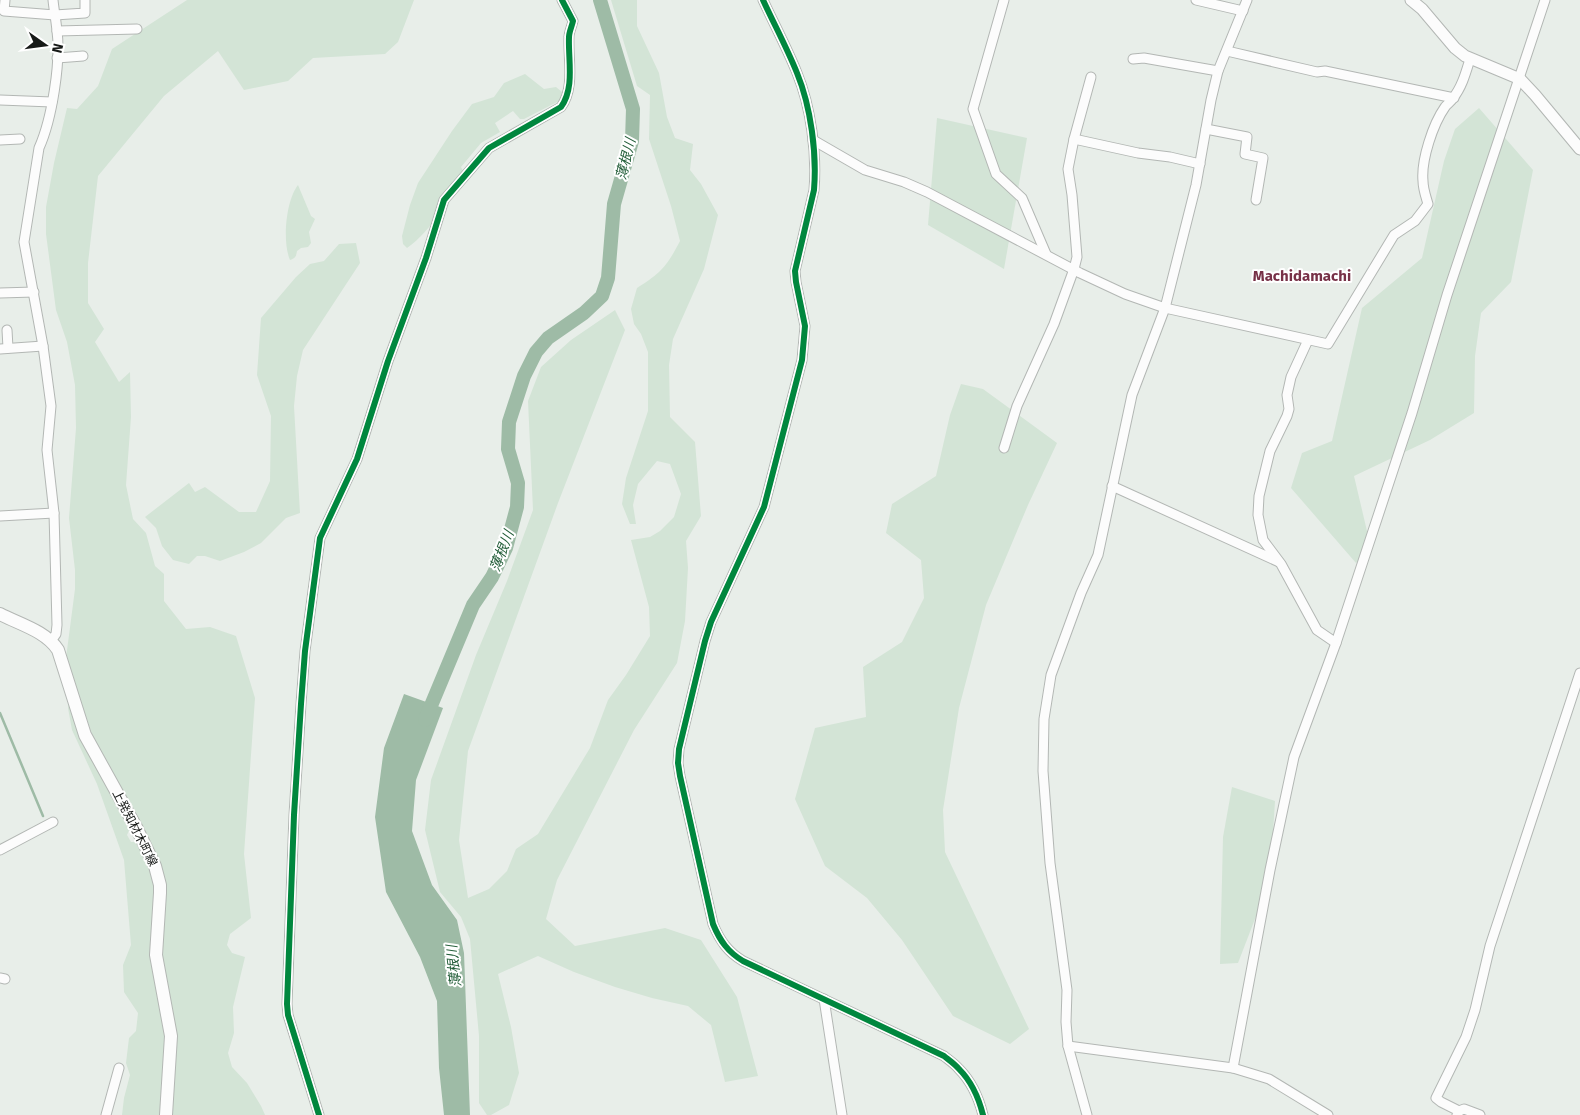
<svg xmlns="http://www.w3.org/2000/svg" width="1580" height="1115" viewBox="0 0 1580 1115" font-family="'Fira Sans','Noto Sans JP',sans-serif">
  <rect width="100%" height="100%" fill="#e8eee9"/>
  <g fill="#d3e4d6">
    <path d="M187 0H414L398 42 385 54 313 58 288 81 244 90 218 51 164 96 98 176 88 263V303L104 329 95 342 119 382 130 372 131 417 126 485 133 519 146 533 155 566 164 574V601L186 629 210 627 236 636 255 698 244 854 251 918 230 934 227 945 232 953 245 957 233 1007 234 1033 228 1053 232 1067 247 1083 261 1106 265 1115H171L160 953 165 897 164 874 155 851 93 737 66 658 75 589V570L69 518 76 428 75 385 67 342 56 310 46 234V207L54 163 67 108 77 109 98 86 112 49Z"/>
    <path d="M611 0H637V26L659 73 667 117 675 138 693 144 690 170 701 184 718 215 704 269 673 339 669 365 670 417 695 442 701 516 686 541 688 568 685 621 677 663 634 730 557 880 546 919 575 946 665 928 701 940 737 997 758 1076 725 1082 711 1025 688 1006 652 998 615 987 574 972 538 956 498 974 511 1027 519 1073 509 1105 491 1115H487L479 1103V1036L470 939 461 917 440 892 425 830 431 780 476 655 507 581 533 510 528 401 541 367 571 340 615 310 625 330 558 503 468 751 459 840 468 898 489 889 507 871 516 849 538 834 590 748 608 700 626 675 650 636 649 607 631 540 650 537 660 531 674 517 681 494 670 464 657 461 638 484 633 505 636 524H630L622 504 626 478 648 411V352L641 334 634 324 631 309 637 288C661 273 667 266 680 241L671 206 649 139 650 95 637 86Z"/>
    <path d="M525 74 544 89 556 87 562 92 563 99 524 119H520L513 111 495 123 500 132 481 143 461 167 464 173C448 199 433 230 407 248L403 244 402 236 410 205 418 183 452 131 472 104 494 97 504 83Z"/>
    <path d="M1479 108 1533 170 1511 282 1481 313 1475 356 1474 413 1430 440 1354 476 1371 548 1356 563 1291 488 1302 453 1332 441 1362 308 1422 258 1444 161 1455 129Z"/>
    <path d="M937 118 1027 138 1004 269 928 225Z"/>
    <path d="M298 185 311 216 315 219 309 232 311 243 308 247 301 248 297 251C296 256 296 258 290 260 282 242 286 200 298 185Z"/>
    <path d="M356 243 360 263 303 350 297 376 294 406 300 513 286 518 261 543 244 552 220 561 205 556H197L189 564 173 560 162 546 156 528 145 517 189 483 195 492 205 487 239 512H256L270 481 271 416 257 375 261 318 296 277 310 264 324 261 339 244Z"/>
    <path d="M961 384 983 389 1057 443 1028 505 986 605 959 708 943 810 945 852 1029 1029 1010 1044 953 1016 902 940 867 898 825 866 795 799 815 728 866 717 863 667 902 642 924 598 921 560 886 533 892 504 936 476 950 415Z"/>
    <path d="M69 701 131 826 127 835 131 842H140L147 856 156 890 166 1025 164 1053 166 1072 164 1115H122L124 1098 130 1075 126 1063 129 1038 136 1031 138 1013 124 992 123 965 131 945 124 860 97 784 72 730 68 708Z"/>
    <path d="M1232 787 1275 801 1270 880 1238 963 1220 964 1223 837Z"/>
  </g>
  <path fill="#9ebba6" d="M404 694 443 708 416 780 412 831 432 885 457 920 464 953 470 1115H444L439 1068 437 1001 420 957 386 892 375 817 384 748Z"/>
  <g fill="none" stroke-linecap="round" stroke-linejoin="round">
    <path stroke="#9ebba6" stroke-width="2.5" d="M0 713 43 816"/>
    <path stroke="#9ebba6" stroke-width="14" d="M425 720 473 605 492 577 506 548 517 507 518 483 508 449 509 422 524 376 536 352 548 338 584 313 602 296 608 278 614 204 632 141 633 109 600 0"/>
    <g stroke="#b3b7b4" stroke-width="11">
      <g id="minor">
        <path d="M5 0 4 11 55 15 85 13V0"/>
        <path d="M763 0C774 24 787 48 797 73 811 107 817 154 814 190L795 271 796 282 805 326 802 360 764 507 711 622 705 641 679 749 678 763 680 776 713 924C720 941 728 952 743 961L944 1056C949 1060 955 1064 959 1069 971 1081 979 1099 983 1115"/>
        <path d="M1004 0 973 109 996 174 1022 198 1046 254"/>
        <path d="M1196 0 1243 11"/>
        <path d="M57 31 137 29"/>
        <path d="M1227 51 1317 72 1325 71 1454 98"/>
        <path d="M57 58 83 56"/>
        <path d="M1133 59 1144 58 1218 71"/>
        <path d="M0 100 52 102"/>
        <path d="M1206 129 1247 137 1245 154 1263 158 1256 200"/>
        <path d="M1074 139 1091 77"/>
        <path d="M0 140 20 139"/>
        <path d="M813 140 865 170 904 182 927 192 1080 273 1125 294 1165 308 1328 344 1394 235 1415 221 1428 204C1426 197 1423 189 1423 181 1421 160 1433 124 1445 107 1447 104 1451 102 1453 98 1462 87 1466 72 1470 59"/>
        <path d="M0 293 34 292"/>
        <path d="M7 330 8 348"/>
        <path d="M1308 340 1291 377 1287 395 1289 409 1287 416 1270 451 1259 496 1258 515 1263 540 1281 564 1317 630 1336 643"/>
        <path d="M0 349 43 346"/>
        <path d="M1004 448 1017 406 1054 324 1074 269 1077 257 1072 195 1068 169 1074 139 1138 153 1170 157 1200 164"/>
        <path d="M1112 486 1279 562"/>
        <path d="M0 516 54 513"/>
        <path d="M51 641 56 634 57 625 54 513 47 450 51 406 43 346 24 242 39 148C52 119 61 62 57 31 56 20 54 10 53 0"/>
        <path d="M0 850 53 822"/>
        <path d="M0 978 5 979"/>
        <path d="M824 999 842 1115"/>
        <path d="M1068 1046 1233 1068 1269 1079 1328 1115"/>
        <path d="M1233 1068 1270 870 1294 757 1336 643 1373 531 1412 413 1447 295 1545 0"/>
        <path d="M1459 1111 1464 1109 1480 1115"/>
        <path d="M106 1115 119 1068"/>
        <path d="M319 1115 288 1015 287 1004 294 815 301 704 305 651 320 538 357 459 388 361 426 258 444 200 489 148 561 107C575 88 568 60 569 37 569 32 572 26 573 21L562 0"/>
        <path d="M1087 1115 1068 1046 1066 1022 1067 990 1050 863 1043 771 1044 719 1051 675 1081 593 1098 555 1132 395 1165 308 1196 185 1211 100 1218 71 1247 0"/>
        <path d="M1457 1115 1459 1111 1441 1102 1436 1098 1466 1037 1475 1010 1490 946 1580 673"/>
      </g>
    </g>
    <g stroke="#b3b7b4" stroke-width="13">
      <path id="tertiary" d="M1411 0 1422 9 1455 48 1465 56 1520 79 1535 95 1580 149"/>
    </g>
    <g stroke="#b3b7b4" stroke-width="14">
      <path id="secondary" d="M0 614C19 624 46 631 58 650L85 735 137 829 155 866 160 885V893L156 955 171 1036 166 1115"/>
    </g>
    <use href="#minor" stroke="#fcfcfc" stroke-width="9"/>
    <use href="#tertiary" stroke="#fcfcfc" stroke-width="11"/>
    <use href="#secondary" stroke="#fcfcfc" stroke-width="12"/>
    <g stroke="#fff" stroke-width="9">
      <g id="cycleway">
        <path d="M763 0C774 24 787 48 797 73 811 107 817 154 814 190L795 271 796 282 805 326 802 360 764 507 711 622 705 641 679 749 678 763 680 776 713 924C720 941 728 952 743 961L944 1056C949 1060 955 1064 959 1069 971 1081 979 1099 983 1115"/>
        <path d="M319 1115 288 1015 287 1004 294 815 301 704 305 651 320 538 357 459 388 361 426 258 444 200 489 148 561 107C575 88 568 60 569 37 569 32 572 26 573 21L562 0"/>
      </g>
    </g>
    <use href="#cycleway" stroke="#00873e" stroke-width="6"/>
  </g>
  <g text-anchor="middle" dominant-baseline="central" stroke-width="4" stroke-linejoin="round" paint-order="stroke">
    <g font-size="12" fill="#161917" stroke="#fff">
      <text transform="translate(135 828) rotate(63)">上発知材木町線</text>
    </g>
    <g font-size="14" font-style="italic" fill="#235e39" stroke="#fff">
      <text transform="translate(626 159) rotate(-76)">薄根川</text>
      <text transform="translate(502 551) rotate(-69)">薄根川</text>
      <text transform="translate(454 966) rotate(-96)">薄根川</text>
    </g>
    <g font-size="15" font-weight="bold" fill="#773147" stroke="#fff">
      <text x="1302" y="276">Machidamachi</text>
    </g>
  </g>
  <g transform="translate(45 45) rotate(104)" stroke="#ffffff" stroke-width="4" paint-order="stroke">
  <path d="M0-4L9 19L0 12L-9 19Z" fill="#161917"/>
  <text y="-8" font-size="14" font-weight="bold" text-anchor="middle" fill="#161917">N</text>
  </g>
</svg>
